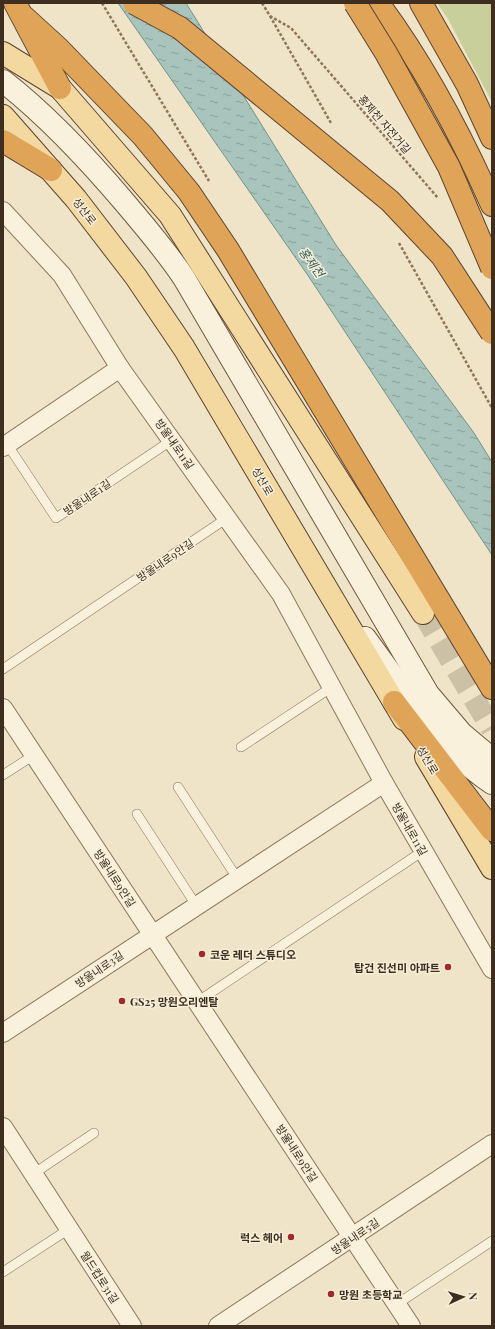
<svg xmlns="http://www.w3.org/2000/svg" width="495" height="1329" viewBox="0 0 495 1329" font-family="'Playfair Display','Noto Sans KR',serif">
  <defs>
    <pattern id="water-ripples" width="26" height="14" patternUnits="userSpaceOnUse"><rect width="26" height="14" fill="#a9c4bc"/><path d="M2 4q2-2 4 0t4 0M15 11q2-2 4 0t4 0" fill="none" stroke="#8ba098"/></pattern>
  </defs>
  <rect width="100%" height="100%" fill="#f0e4c8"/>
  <path fill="#c9cf9b" d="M437 3H492V102L448 19Z"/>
  <path fill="url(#water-ripples)" stroke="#6f938a" d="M118 3H186L336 245 474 433 492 462V555L309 277Z"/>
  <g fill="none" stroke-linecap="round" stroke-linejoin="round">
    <path stroke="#ccc0a6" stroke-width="22" stroke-dasharray="22 11" stroke-linecap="butt" d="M423 613 492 729"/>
    <g stroke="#8d765c" stroke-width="10">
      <g id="lane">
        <path d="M7 444 56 518 172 440"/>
        <path d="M3 669 227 518"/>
        <path d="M241 747 332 687"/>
        <path d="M3 775 34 755"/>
        <path d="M178 787 237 878"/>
        <path d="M137 814 196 905"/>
        <path d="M197 1002 423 851"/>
        <path d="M33 1174 94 1133"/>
        <path d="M3 1272 69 1229"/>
        <path d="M397 1304 492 1241"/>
      </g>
    </g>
    <g stroke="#8d765c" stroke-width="20">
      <g id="street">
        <path d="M3 211 62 275 120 368 281 594 384 783 492 969"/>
        <path d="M3 447 120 368"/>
        <path d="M3 708 411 1326"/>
        <path d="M3 1033 384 783"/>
        <path d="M3 1127 132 1326"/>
        <path d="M218 1326 492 1144"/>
      </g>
    </g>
    <g stroke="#6f573f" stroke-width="24">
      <g id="secondary">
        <path d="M3 81C49 117 88 159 126 204 146 228 167 252 184 278L428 694 462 734 492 759"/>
        <path d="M365 638C403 689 438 747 492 783"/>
      </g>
    </g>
    <g stroke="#5b4430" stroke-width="24">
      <g id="primary">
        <path d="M3 53 60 88 170 215 423 613"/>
        <path d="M3 116 76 199 136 277 184 348 404 719"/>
        <path d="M426 757 492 868"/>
      </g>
    </g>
    <g stroke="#5b4430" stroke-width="24">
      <g id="highway">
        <path d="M15 3 60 88"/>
        <path d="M378 3C424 65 461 135 492 205"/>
        <path d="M421 3 467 84 492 138"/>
        <path d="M24 17 58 48 143 136 189 192 228 250 492 688"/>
        <path d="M3 141 51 170"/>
        <path d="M394 702 492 830"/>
      </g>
    </g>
    <g stroke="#8d765c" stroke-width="2.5" stroke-dasharray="3 2" stroke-linecap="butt">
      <path d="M102 3 209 181"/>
      <path d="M262 3 270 16 291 28 438 198"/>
      <path d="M270 16 331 123"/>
      <path d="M399 243 492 408"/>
    </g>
    <use href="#lane" stroke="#faf1dc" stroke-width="9"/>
    <use href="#street" stroke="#faf1dc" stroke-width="18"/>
    <use href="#secondary" stroke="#faf1dc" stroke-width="22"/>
    <use href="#primary" stroke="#f3d9a0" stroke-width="22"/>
    <use href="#highway" stroke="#e0a458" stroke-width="22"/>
    <g stroke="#5b4430" stroke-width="24" stroke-linecap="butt">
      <g id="highway-bridge">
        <path d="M134 3 180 28 390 201 442 256 492 333"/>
        <path d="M355 3 386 53 449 167 492 268"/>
      </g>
    </g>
    <use href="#highway-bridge" stroke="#e0a458" stroke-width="22"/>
  </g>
  <g fill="#9e2a2b" stroke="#f7eed8" stroke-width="1.5">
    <circle cx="202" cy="954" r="4"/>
    <circle cx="448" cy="967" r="4"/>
    <circle cx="122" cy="1001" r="4"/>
    <circle cx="291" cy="1237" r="4"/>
    <circle cx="331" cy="1294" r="4"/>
  </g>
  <g text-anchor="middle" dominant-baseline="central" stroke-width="3" stroke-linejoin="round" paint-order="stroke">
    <g font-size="11" fill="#3d2e20" stroke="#f7eed8">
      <text transform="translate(385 124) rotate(49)">홍제천 자전거길</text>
      <text transform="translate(85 211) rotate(52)">성산로</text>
      <text transform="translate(175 444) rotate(55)">방울내로11길</text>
      <text transform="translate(263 481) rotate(60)">성산로</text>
      <text transform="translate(87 497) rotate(-34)">방울내로1길</text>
      <text transform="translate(165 560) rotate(-34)">방울내로9안길</text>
      <text transform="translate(428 760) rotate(59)">성산로</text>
      <text transform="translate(410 829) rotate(60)">방울내로11길</text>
      <text transform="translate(115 878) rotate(57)">방울내로9안길</text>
      <text transform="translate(99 969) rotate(-34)">방울내로3길</text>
      <text transform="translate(297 1153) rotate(57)">방울내로9안길</text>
      <text transform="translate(355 1236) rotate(-34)">방울내로5길</text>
      <text transform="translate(100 1277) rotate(57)">월드컵로31길</text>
    </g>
    <g font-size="11" font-weight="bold" fill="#3d2e20" stroke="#f7eed8" text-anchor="start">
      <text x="210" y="954">코운 레더 스튜디오</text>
      <text x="440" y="967" text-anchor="end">탑건 진선미 아파트</text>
      <text x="130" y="1001">GS25 망원오리엔탈</text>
      <text x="283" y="1237" text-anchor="end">럭스 헤어</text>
      <text x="339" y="1294">망원 초등학교</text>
    </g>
    <g font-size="12" font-style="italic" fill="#2f5d5a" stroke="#f7eed8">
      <text transform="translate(312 262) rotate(54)">홍제천</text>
    </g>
  </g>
  <rect width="495" height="1329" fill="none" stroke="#3d2e20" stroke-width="8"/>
  <g transform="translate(463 1297) rotate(86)" stroke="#f7eed8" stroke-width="3" paint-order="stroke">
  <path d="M0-3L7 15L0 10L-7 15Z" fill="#3d2e20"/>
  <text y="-6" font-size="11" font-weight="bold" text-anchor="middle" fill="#3d2e20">N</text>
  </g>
</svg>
